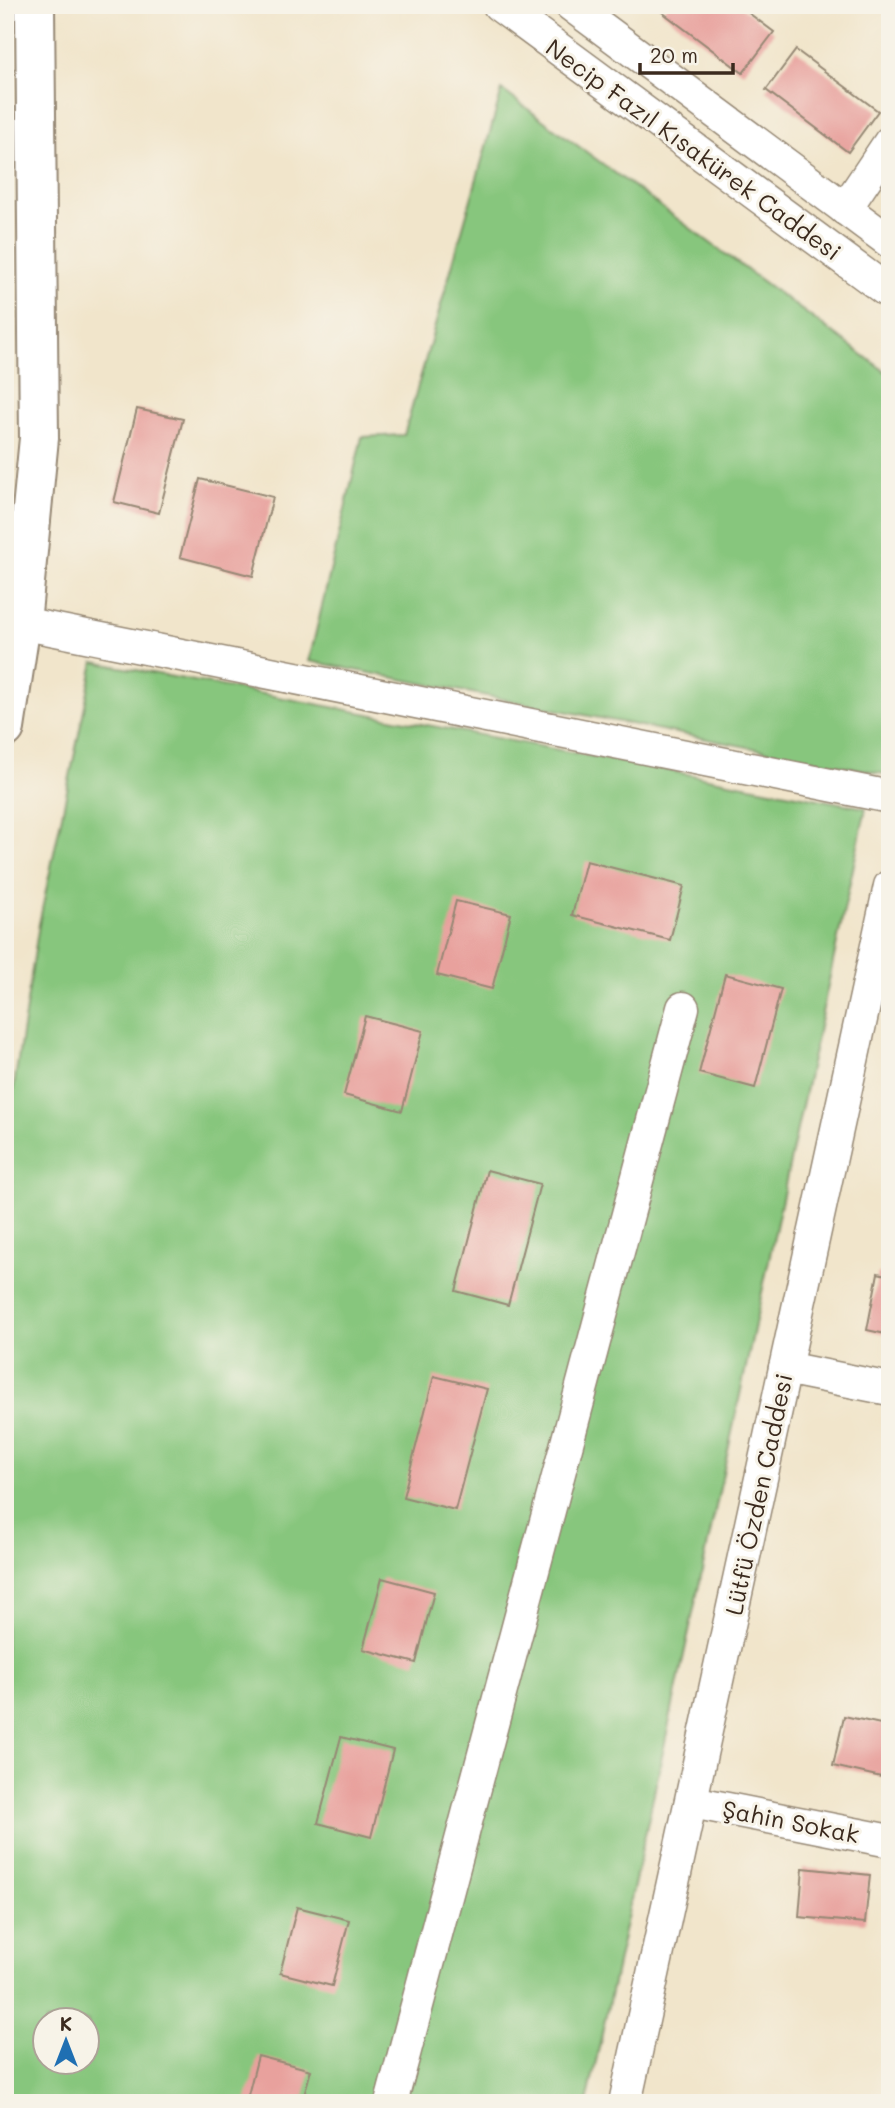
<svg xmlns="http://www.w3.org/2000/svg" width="895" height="2108" viewBox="0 0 895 2108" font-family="Mali,sans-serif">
  <rect width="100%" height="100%" fill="#f7f3e8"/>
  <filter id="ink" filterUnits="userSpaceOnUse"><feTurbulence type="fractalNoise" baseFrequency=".0143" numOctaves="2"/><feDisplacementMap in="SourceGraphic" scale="14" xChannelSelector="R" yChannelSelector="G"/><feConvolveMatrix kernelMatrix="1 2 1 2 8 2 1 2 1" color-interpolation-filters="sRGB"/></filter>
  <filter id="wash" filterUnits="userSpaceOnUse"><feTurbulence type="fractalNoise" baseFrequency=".00686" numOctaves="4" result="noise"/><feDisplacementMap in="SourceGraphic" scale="28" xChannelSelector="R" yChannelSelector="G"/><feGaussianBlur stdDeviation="1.57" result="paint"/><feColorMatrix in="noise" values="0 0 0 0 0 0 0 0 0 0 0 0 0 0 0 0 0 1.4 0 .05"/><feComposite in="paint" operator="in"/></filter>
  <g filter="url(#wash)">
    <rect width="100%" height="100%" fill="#f1e5cb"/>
    <g fill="#87c67d" stroke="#61784e" stroke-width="2" fill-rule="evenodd">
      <path d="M502 90 890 375V775L309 661 362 437 404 435Z"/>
      <path d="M94 662 866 808C772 1239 682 1672 587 2103H5V1144L39 924ZM46 2021H88V2062H46Z"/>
    </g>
    <g id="blocks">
      <g fill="#e8a19d">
        <path d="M667 5H738L774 32 743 73 662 12Z"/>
        <path d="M796 50 878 111 848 152 766 90Z"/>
        <path d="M137 409 183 419 159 513 114 502Z"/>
        <path d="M200 479 273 497 253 576 180 557Z"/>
        <path d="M586 861 684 886 670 940 572 915Z"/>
        <path d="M456 901 511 914 492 989 437 975Z"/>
        <path d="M725 974 781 989 755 1088 699 1073Z"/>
        <path d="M365 1016 423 1031 402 1111 344 1095Z"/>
        <path d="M487 1170 540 1184 508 1305 456 1291Z"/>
        <path d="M878 1273 890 1276V1335L867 1330Z"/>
        <path d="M434 1376 487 1389 455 1510 403 1497Z"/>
        <path d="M382 1578 434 1592 416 1663 363 1649Z"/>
        <path d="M844 1716 890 1726V1779L833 1766Z"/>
        <path d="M341 1737 393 1750 371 1837 318 1823Z"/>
        <path d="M803 1868 870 1875 865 1923 799 1917Z"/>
        <path d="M297 1907 349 1920 332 1986 280 1973Z"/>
        <path d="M258 2056 311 2070 302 2103H246Z"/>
      </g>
    </g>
  </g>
  <g filter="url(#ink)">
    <use href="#blocks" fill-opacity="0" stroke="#968874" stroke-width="2"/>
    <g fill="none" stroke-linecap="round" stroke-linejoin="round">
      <g stroke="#968874" stroke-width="35">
        <g id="minor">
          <path d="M499 5 890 293"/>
          <path d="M571 5 890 242"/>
          <path d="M845 209 890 142"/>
          <path d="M21 623 890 797"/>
          <path d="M785 1368 890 1389"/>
          <path d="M692 1802 890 1841"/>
          <path d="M391 2103 683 1008"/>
          <path d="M625 2103 890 886"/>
        </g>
      </g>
      <g stroke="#968874" stroke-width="42">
        <path id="major" d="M5 728 21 623 39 438 35 5"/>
      </g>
      <use href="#minor" stroke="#fff" stroke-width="32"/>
      <use href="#major" stroke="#fff" stroke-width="38"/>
    </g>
  </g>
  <g text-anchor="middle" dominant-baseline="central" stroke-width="6" stroke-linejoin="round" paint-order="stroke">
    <g font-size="24" fill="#3b2a1e" stroke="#f7f3e8">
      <text transform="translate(694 149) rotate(36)">Necip Fazıl Kısakürek Caddesi</text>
      <text transform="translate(758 1494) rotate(-78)">Lütfü Özden Caddesi</text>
      <text transform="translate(791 1821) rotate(11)">Şahin Sokak</text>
    </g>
  </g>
  <rect width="895" height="2108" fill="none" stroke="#f7f3e8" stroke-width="28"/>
  <g transform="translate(66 2041)"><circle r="33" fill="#f7f3e8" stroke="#aca397" stroke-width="2"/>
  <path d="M0-5L12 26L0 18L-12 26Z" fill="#1f6fb2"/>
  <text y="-10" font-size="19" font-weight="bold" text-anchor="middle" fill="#3b2a1e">K</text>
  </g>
  <path d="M640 63v10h93v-10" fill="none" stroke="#3b2a1e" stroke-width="3.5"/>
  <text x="650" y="63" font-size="21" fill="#3b2a1e" stroke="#f7f3e8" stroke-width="5" paint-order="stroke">20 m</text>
</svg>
